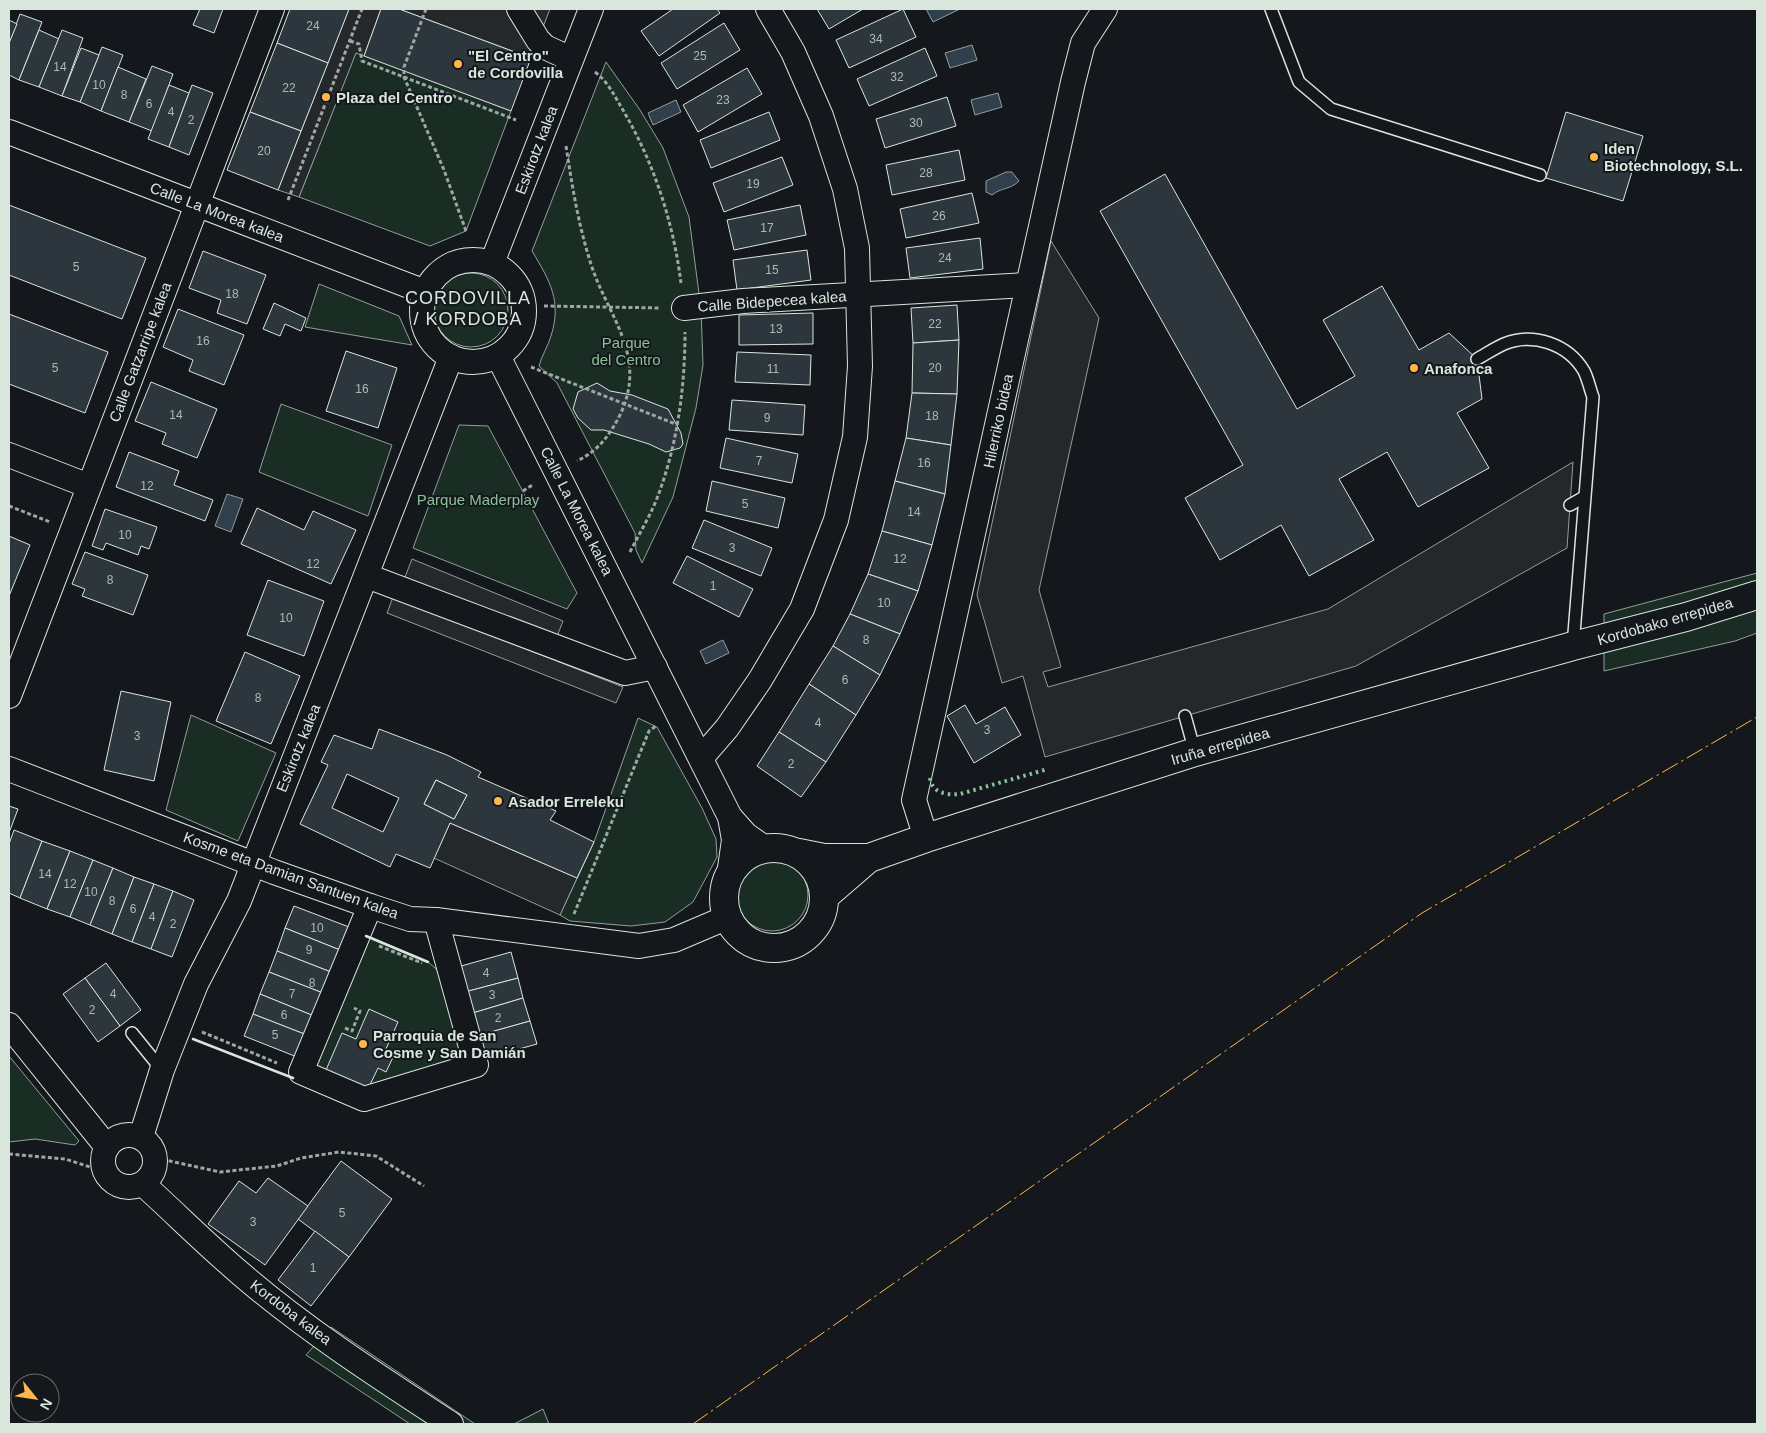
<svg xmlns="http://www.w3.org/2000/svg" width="1766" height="1433" viewBox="0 0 1766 1433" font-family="Arial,sans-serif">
  <rect width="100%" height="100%" fill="#14181c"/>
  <g fill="#1a2d24" stroke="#939e99">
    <path d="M356 52 511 111 466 231 430 246 299 197Z"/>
    <path d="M606 62 640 110 663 148 689 217 701 309 703 365 696 408 673 497 642 563 636 550 635 533 557 383 539 366C542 355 548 346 551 336 562 301 550 281 532 251Z"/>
    <circle cx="471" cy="310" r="37"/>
    <path d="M319 284 399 316 412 345 305 327Z"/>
    <path d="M281 404 392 445 368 516 259 472Z"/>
    <path d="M459 425 488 426 577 593 567 609 413 548Z"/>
    <path d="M1757 573V633L1735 641 1604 671V614Z"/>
    <path d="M191 715 276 753 238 841 166 810Z"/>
    <path d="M638 718 657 727 702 808 716 839 717 857 693 902 665 922 631 926 570 921 560 915 594 842Z"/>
    <circle cx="772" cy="895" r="36"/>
    <path d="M366 935 428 962 441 973 465 1057 366 1104 307 1078Z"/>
    <path d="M9 1056 79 1141 75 1145 35 1139 9 1142Z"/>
    <path d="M331 1327 475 1424H410L306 1355Z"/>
    <path d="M543 1409 549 1424H514Z"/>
  </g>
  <g fill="#24282b" stroke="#939e99">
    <path d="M349 9H381L364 56 356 53 299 197 278 190Z"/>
    <path d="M399 9H550L531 58Z"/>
    <path d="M1051 241 1099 318 1039 590 1061 667 1043 672 1048 687 1328 609 1573 462 1567 548 1356 666 1045 757 1023 676 1002 683 977 595Z"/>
    <path d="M412 559 563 621 556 639 405 577Z"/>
    <path d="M393 597 623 687 616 703 387 613Z"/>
    <path d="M450 823 577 878 560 915 434 858Z"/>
  </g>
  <g fill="#2f3f4d" stroke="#939e99">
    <path d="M926 9H957L958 10 933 22Z"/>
    <path d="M972 45 977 60 950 68 945 53Z"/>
    <path d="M998 93 1002 107 975 115 971 100Z"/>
    <path d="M676 100 681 112 653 125 648 113Z"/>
    <path d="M1006 172H1012L1019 181C1010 190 1002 187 992 195L986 192V181Z"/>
    <path d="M227 494 243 499 231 532 215 526Z"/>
    <path d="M723 640 729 653 706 664 700 651Z"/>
  </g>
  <g fill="#2c363c" stroke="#d8e6dc" fill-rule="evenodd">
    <path d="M200 9H223L214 33 193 25Z"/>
    <path d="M290 9H349L328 63 277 43Z"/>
    <path d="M381 9H399L531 58 511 111 364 56Z"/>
    <path d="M673 9H717L720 13 659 56 641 31Z"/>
    <path d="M817 9H863L829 29Z"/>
    <path d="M903 9 916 37 849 68 836 40Z"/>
    <path d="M20 14 42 22 19 80 9 75V43Z"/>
    <path d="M9 20 17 24 9 43Z"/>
    <path d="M724 23 740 50 677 89 661 63Z"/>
    <path d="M39 30 59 39 39 87 19 80Z"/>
    <path d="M62 30 83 38 62 96 39 87Z"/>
    <path d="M277 43 328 63 301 131 250 112Z"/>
    <path d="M102 47 123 55 101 111 80 102Z"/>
    <path d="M81 48 99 55 80 102 62 96Z"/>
    <path d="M925 48 937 76 869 106 857 79Z"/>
    <path d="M152 66 173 74 152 131 129 122Z"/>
    <path d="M118 67 146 79 129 122 101 111Z"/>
    <path d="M747 68 762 94 698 132 683 105Z"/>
    <path d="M169 85 189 93 169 147 148 139Z"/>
    <path d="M192 85 213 93 189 155 169 147Z"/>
    <path d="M947 97 956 126 885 148 876 119Z"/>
    <path d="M250 112 301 131 278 190 227 170Z"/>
    <path d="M769 112 780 140 711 168 700 140Z"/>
    <path d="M1566 112 1643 136 1623 201 1546 178Z"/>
    <path d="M959 150 965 180 892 195 886 165Z"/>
    <path d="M782 157 793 185 724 212 713 183Z"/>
    <path d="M1165 174 1297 409 1355 376 1323 320 1382 286 1419 350 1449 333 1477 359 1482 399 1457 413 1489 468 1418 507 1387 452 1339 479 1374 540 1309 576 1281 525 1220 560 1185 498 1243 465 1100 211Z"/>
    <path d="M972 193 979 223 906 238 900 209Z"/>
    <path d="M9 205 146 258 122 319 9 275Z"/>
    <path d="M800 205 806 235 734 250 727 220Z"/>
    <path d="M980 238 983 269 910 278 906 248Z"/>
    <path d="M807 250 811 280 737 290 733 260Z"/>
    <path d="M203 251 266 275 247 324 217 313 221 300 189 288Z"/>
    <path d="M274 303 306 318 301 331 285 324 280 336 263 329Z"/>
    <path d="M957 305 959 340 913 343 911 308Z"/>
    <path d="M178 309 244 335 224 385 189 371 193 360 163 347Z"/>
    <path d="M813 313V344L739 345V315Z"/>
    <path d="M9 314 108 352 85 413 9 384Z"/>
    <path d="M959 340 957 394 912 393 913 343Z"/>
    <path d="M346 351 397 368 378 428 326 411Z"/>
    <path d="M737 352 811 355 810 385 735 382Z"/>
    <path d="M151 382 217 409 197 458 162 444 166 433 135 421Z"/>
    <path d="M597 383 610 391 632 395 668 409 681 433 683 444 680 448 666 452 649 444 604 430H591L578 418 573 409 578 392Z"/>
    <path d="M912 393 957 394 951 445 906 438Z"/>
    <path d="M732 400 805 405 803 435 729 430Z"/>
    <path d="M726 438 798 454 792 483 720 468Z"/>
    <path d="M906 438 951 445 945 494 895 481Z"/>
    <path d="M129 452 179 471 174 485 213 500 205 521 116 487Z"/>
    <path d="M712 481 785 498 778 528 706 511Z"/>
    <path d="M895 481 945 494 932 545 882 531Z"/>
    <path d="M257 508 304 530 313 511 356 530 331 584 241 544Z"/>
    <path d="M105 509 157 527 149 549 141 546 138 555 106 543 103 550 92 546Z"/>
    <path d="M704 520 772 548 761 576 692 548Z"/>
    <path d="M882 531 932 545 918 591 868 574Z"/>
    <path d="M9 536 30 545 9 596Z"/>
    <path d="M85 552 148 575 133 615 82 596 85 589 72 584Z"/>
    <path d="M687 556 753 589 739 617 673 583Z"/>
    <path d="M868 574 918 591 900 634 850 614Z"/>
    <path d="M268 580 324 601 304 656 247 635Z"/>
    <path d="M850 614 900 634 880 675 833 646Z"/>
    <path d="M833 646 880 675 856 715 809 684Z"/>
    <path d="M245 652 300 676 271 744 216 721Z"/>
    <path d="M809 684 856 715 826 762 779 732Z"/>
    <path d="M121 691 171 702 154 781 104 770Z"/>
    <path d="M965 705 976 724 1005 707 1021 735 974 763 947 716Z"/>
    <path d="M379 729 447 755 481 772 478 777 556 811 550 820 594 842 577 878 450 823 430 868 396 854 390 867 300 824 328 765 321 762 334 735 372 749ZM347 774 399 798 383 832 332 808ZM436 780 467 795 454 819 424 804Z"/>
    <path d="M779 732 826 762 801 797 757 766Z"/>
    <path d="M436 780 467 795 454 819 424 804Z"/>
    <path d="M9 806 18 809 9 833Z"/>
    <path d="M14 830 42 841 20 898 9 893V844Z"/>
    <path d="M42 841 70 851 47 909 20 898Z"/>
    <path d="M70 851 93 860 70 917 47 909Z"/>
    <path d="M93 860 113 868 90 925 70 917Z"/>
    <path d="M113 868 134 877 112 934 90 925Z"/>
    <path d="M134 877 154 884 132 942 112 934Z"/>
    <path d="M154 884 173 891 151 949 132 942Z"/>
    <path d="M173 891 194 900 172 957 151 949Z"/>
    <path d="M294 906 349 927 340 950 285 928Z"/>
    <path d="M285 928 340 950 331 972 277 951Z"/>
    <path d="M277 951 331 972 323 993 269 972Z"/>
    <path d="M511 952 518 978 461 993 454 968Z"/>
    <path d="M106 963 141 1010 120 1026 85 978Z"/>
    <path d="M269 972 323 993 314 1016 260 994Z"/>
    <path d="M85 978 120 1026 98 1042 63 994Z"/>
    <path d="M518 978 523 998 466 1015 461 993Z"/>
    <path d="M260 994 314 1016 307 1035 253 1014Z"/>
    <path d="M523 998 530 1021 473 1037 466 1015Z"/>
    <path d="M369 1009 398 1022 386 1049 395 1053 386 1072 378 1068 368 1089 326 1070 342 1033 356 1039Z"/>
    <path d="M253 1014 307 1035 297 1057 244 1036Z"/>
    <path d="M530 1021 537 1044 480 1060 473 1037Z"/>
    <path d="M341 1161 392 1199 349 1257 298 1219Z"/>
    <path d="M268 1178 308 1206 265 1265 208 1224 239 1181 256 1193Z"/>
    <path d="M315 1231 349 1257 311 1306 278 1280Z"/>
  </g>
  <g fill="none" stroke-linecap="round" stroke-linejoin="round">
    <g stroke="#d8e6dc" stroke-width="14">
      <g id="lane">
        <path d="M1271 9 1299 82 1331 109 1540 175"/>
        <path d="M1477 359C1486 354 1495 348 1504 344 1533 332 1568 344 1584 371 1588 379 1590 389 1593 397L1573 646"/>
        <path d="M1570 505 1584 497"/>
        <path d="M1185 716 1195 752"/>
        <path d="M132 1033 162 1070"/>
      </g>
    </g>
    <g stroke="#d8e6dc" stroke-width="26">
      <g id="street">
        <path d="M519 9 538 40 545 47 571 59"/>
        <path d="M9 132 425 292"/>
        <circle cx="473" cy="311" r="51"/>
        <path d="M492 263 591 9"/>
        <path d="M684 308 743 301 1027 285"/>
        <path d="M498 356 730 817 746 835 765 848"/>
        <path d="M9 455 89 486"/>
        <path d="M367 576 625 673 655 667"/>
        <path d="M9 696 272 9"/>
        <path d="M701 758 727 728 760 680 802 609 836 520 855 437 860 366 857 248 845 189 821 116 793 52 768 9"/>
        <path d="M9 769 274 872 370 906 410 919 436 920 639 946 674 940 728 917"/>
        <path d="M926 838 914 800 1073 82 1083 43 1105 9"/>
        <path d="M729 875 734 840 730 817"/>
        <path d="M370 906 301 1072 364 1099 476 1065 436 920"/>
        <path d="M9 1025 107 1147"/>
        <circle cx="129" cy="1161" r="26"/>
        <path d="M141 1137 162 1070 196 984 239 901 451 357"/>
        <path d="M143 1184C176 1214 207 1245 241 1274 306 1330 379 1377 451 1424"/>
      </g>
    </g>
    <g stroke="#d8e6dc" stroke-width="30">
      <g id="secondary">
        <circle cx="774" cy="898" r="50"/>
        <path d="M799 853 824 858H869"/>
        <path d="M825 896 869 858 926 838 1195 752 1573 646 1686 617 1757 595"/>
      </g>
    </g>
    <g stroke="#9da8a2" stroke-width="3" stroke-dasharray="4 2.5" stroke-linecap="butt">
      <path d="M426 9 404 67V77L444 170 466 231"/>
      <path d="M350 41 359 44 362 61 516 120"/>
      <path d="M595 72C607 81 613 93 620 105 653 160 673 220 681 283"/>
      <path d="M566 146C572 185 578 223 590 261 606 315 649 354 620 415 609 436 599 450 577 461"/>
      <path d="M288 200 362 9"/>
      <path d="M544 306 661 308"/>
      <path d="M531 367 678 425"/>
      <path d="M523 491 534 484"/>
      <path d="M9 506 50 522"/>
      <path d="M630 552C640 532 652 513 659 493 678 441 685 386 685 332"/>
      <path d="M574 914 649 731 656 726"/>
      <path d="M379 946 422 963"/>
      <path d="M345 1028 352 1031 360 1011 354 1008"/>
      <path d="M202 1032 277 1063"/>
      <path d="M9 1154 65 1159 90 1167"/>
      <path d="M156 1158 220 1172 277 1166 301 1158 339 1152 376 1156 424 1186"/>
    </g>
    <use href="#lane" stroke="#14181c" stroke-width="11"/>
    <use href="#street" stroke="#14181c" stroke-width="24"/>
    <use href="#secondary" stroke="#14181c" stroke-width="28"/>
    <path stroke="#8ac095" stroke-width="4" stroke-dasharray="2.5 4" stroke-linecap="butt" d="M930 778C932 794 948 795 960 794L1048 769"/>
    <g stroke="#d8e6dc" stroke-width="2.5">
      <path d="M366 936 428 962"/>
      <path d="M193 1039 293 1078"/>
    </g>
    <path stroke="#ffb74d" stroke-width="1" stroke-dasharray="18 4 2.5 4" stroke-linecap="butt" d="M693 1424 1422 913 1757 717"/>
  </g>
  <g fill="#ffb74d" stroke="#14181c" stroke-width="2">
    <circle cx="458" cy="64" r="5"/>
    <circle cx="326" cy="97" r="5"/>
    <circle cx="1594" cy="157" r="5"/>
    <circle cx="1414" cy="368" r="5"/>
    <circle cx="498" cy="801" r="5"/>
    <circle cx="363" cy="1044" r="5"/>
  </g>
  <g text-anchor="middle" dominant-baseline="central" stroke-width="4" stroke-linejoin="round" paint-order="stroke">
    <g font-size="12" fill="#adbab4">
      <text x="313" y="26">24</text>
      <text x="876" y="39">34</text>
      <text x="700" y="56">25</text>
      <text x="60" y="67">14</text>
      <text x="897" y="77">32</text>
      <text x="99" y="85">10</text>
      <text x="289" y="88">22</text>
      <text x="124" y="95">8</text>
      <text x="723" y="100">23</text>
      <text x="149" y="104">6</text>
      <text x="171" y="112">4</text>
      <text x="191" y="120">2</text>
      <text x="916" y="123">30</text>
      <text x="264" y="151">20</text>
      <text x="926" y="173">28</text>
      <text x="753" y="184">19</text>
      <text x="939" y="216">26</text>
      <text x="767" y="228">17</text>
      <text x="945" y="258">24</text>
      <text x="76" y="267">5</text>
      <text x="772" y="270">15</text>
      <text x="232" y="294">18</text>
      <text x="935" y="324">22</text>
      <text x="776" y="329">13</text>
      <text x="203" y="341">16</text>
      <text x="55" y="368">5</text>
      <text x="935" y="368">20</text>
      <text x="773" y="369">11</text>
      <text x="362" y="389">16</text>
      <text x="176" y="415">14</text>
      <text x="932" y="416">18</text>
      <text x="767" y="418">9</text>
      <text x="759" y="461">7</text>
      <text x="924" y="463">16</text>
      <text x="147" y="486">12</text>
      <text x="745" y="504">5</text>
      <text x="914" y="512">14</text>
      <text x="125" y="535">10</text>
      <text x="732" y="548">3</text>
      <text x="900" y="559">12</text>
      <text x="313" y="564">12</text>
      <text x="110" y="580">8</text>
      <text x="713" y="586">1</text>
      <text x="884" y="603">10</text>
      <text x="286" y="618">10</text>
      <text x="866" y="640">8</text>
      <text x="845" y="680">6</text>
      <text x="258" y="698">8</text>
      <text x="818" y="723">4</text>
      <text x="987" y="730">3</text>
      <text x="137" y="736">3</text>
      <text x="791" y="764">2</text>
      <text x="45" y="874">14</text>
      <text x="70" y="884">12</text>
      <text x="91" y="892">10</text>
      <text x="112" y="901">8</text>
      <text x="133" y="909">6</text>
      <text x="152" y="917">4</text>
      <text x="173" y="924">2</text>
      <text x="317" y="928">10</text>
      <text x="309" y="950">9</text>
      <text x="486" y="973">4</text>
      <text x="312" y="983">8</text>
      <text x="113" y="994">4</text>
      <text x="292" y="994">7</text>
      <text x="492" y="995">3</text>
      <text x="92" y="1010">2</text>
      <text x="284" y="1015">6</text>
      <text x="498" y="1018">2</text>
      <text x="275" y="1035">5</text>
      <text x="342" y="1213">5</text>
      <text x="253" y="1222">3</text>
      <text x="313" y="1268">1</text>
    </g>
    <g font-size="15" font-weight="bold" fill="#d8e6dc" stroke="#14181c" text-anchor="start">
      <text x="468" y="55">"El Centro"<tspan x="468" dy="17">de Cordovilla</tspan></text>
      <text x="336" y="97">Plaza del Centro</text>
      <text x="1604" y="148">Iden<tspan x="1604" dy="17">Biotechnology, S.L.</tspan></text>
      <text x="1424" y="368">Anafonca</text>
      <text x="508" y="801">Asador Erreleku</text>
      <text x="373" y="1035">Parroquia de San<tspan x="373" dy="17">Cosme y San Damián</tspan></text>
    </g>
    <g font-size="15" fill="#d8e6dc" stroke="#14181c">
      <text transform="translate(536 150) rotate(-69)">Eskirotz kalea</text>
      <text transform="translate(217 212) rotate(21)">Calle La Morea kalea</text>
      <text transform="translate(772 301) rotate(-4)">Calle Bidepecea kalea</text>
      <text transform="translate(140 352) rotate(-69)">Calle Gatzarripe kalea</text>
      <text transform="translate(998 421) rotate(-78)">Hilerriko bidea</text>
      <text transform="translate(577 511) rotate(63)">Calle La Morea kalea</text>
      <text transform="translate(1665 621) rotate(-16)">Kordobako errepidea</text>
      <text transform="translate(1220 746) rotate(-16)">Iruña errepidea</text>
      <text transform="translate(298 748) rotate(-68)">Eskirotz kalea</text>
      <text transform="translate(291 875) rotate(20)">Kosme eta Damian Santuen kalea</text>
      <text transform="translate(291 1312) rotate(37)">Kordoba kalea</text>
    </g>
    <g font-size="15" fill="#8ac095" stroke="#14181c">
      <text x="626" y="342">Parque<tspan x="626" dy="17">del Centro</tspan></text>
      <text x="478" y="499">Parque Maderplay</text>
    </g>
    <g font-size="18" letter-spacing="1" fill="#d8e6dc" stroke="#14181c">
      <text x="468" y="298">CORDOVILLA<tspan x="468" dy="21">/ KORDOBA</tspan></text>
    </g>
  </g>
  <rect width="1766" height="1433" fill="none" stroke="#d8e6dc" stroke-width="20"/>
  <g transform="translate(35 1398) rotate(120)"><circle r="24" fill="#14181c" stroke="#626a69"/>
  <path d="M0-4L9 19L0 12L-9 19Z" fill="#ffb74d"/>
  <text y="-8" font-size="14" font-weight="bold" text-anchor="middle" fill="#d8e6dc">N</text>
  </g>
</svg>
